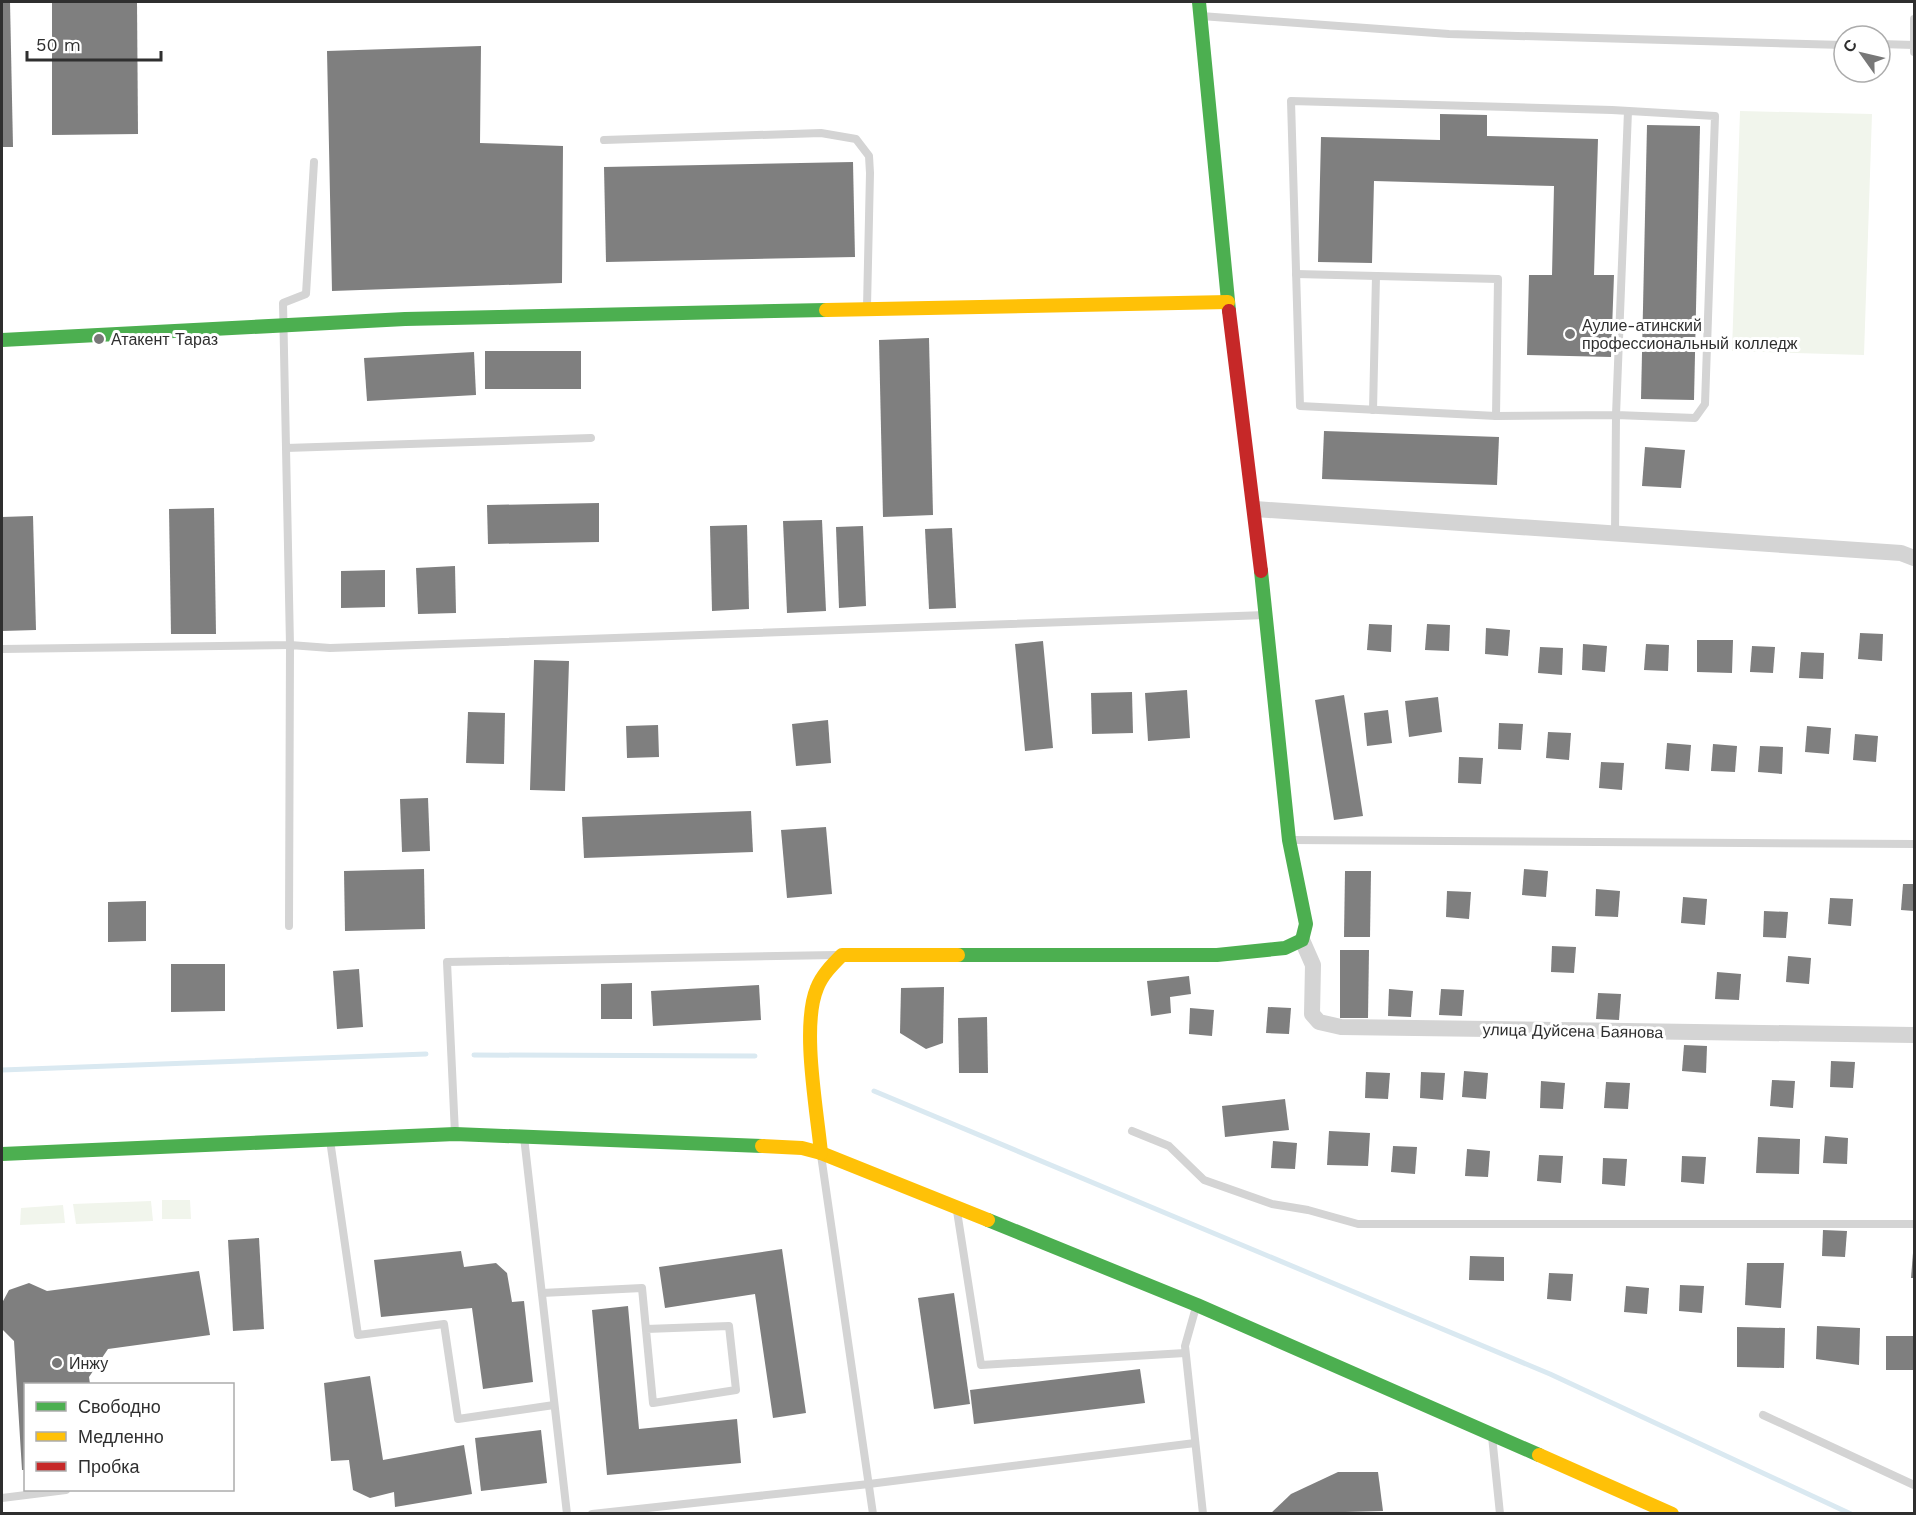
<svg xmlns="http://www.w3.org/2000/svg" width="1916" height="1515" viewBox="0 0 1916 1515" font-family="'Work Sans',sans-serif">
  <rect width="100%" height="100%" fill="#fff"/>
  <g fill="#f1f5ec">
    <path d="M1740 111 1872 114 1864 355 1732 351Z"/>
    <path d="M162 1200H190L191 1219H162Z"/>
    <path d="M151 1201 153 1221 76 1224 73 1204Z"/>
    <path d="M63 1205 65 1223 20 1225 21 1208Z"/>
  </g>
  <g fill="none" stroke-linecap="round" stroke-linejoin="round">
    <g stroke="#dae9f1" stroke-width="5">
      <path d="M474 1055 755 1056"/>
      <path d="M2 1070 426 1054"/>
      <path d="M874 1091 1550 1374 1851 1514"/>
    </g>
  </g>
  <g fill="#7f7f7f">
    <path d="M2 2H10L13 147H2Z"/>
    <path d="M52 2H137L138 134 52 135Z"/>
    <path d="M481 46 480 143 563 146 562 283 332 291 327 51Z"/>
    <path d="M1440 114 1487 115V136L1598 139 1594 275H1614L1611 357 1527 355 1529 275H1552L1554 186 1374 181 1372 263 1318 262 1321 137 1440 140Z"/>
    <path d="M1647 125 1700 126 1694 400 1641 399Z"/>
    <path d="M853 162 855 257 606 262 604 167Z"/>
    <path d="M929 338 933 515 883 517 879 340Z"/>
    <rect x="485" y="351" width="96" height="38"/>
    <path d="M474 352 476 395 367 401 364 358Z"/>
    <path d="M1324 431 1499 437 1497 485 1322 479Z"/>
    <path d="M1645 447 1685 450 1681 488 1642 486Z"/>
    <path d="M599 503V542L488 544 487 505Z"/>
    <path d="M214 508 216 634H171L169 509Z"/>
    <path d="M33 516 36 630 2 631V517Z"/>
    <path d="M822 520 826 611 787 613 783 521Z"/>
    <path d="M747 525 749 609 712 611 710 526Z"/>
    <path d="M863 526 866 606 839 608 836 527Z"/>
    <path d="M952 528 956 608 929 609 925 529Z"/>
    <path d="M455 566 456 613 418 614 416 568Z"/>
    <path d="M385 570V607L341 608V571Z"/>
    <path d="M1369 624 1392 625 1391 652 1367 650Z"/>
    <path d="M1427 624 1450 625 1449 651 1425 650Z"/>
    <path d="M1486 628 1510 630 1508 656 1485 654Z"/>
    <path d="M1860 633 1883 634 1882 661 1858 659Z"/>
    <path d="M1697 640H1733L1732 673 1697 672Z"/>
    <path d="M1043 641 1053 748 1025 751 1015 644Z"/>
    <path d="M1583 644 1607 646 1605 672 1582 670Z"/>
    <path d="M1646 644 1669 645 1668 671 1644 670Z"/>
    <path d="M1752 646 1775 647 1773 673 1750 672Z"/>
    <path d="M1540 647 1563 648 1562 675 1538 673Z"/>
    <path d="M1801 652 1824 653 1823 679 1799 678Z"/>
    <path d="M534 660 569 661 565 791 530 790Z"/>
    <path d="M1187 690 1190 738 1148 741 1145 693Z"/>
    <path d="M1132 692 1133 733 1092 734 1091 693Z"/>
    <path d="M1344 695 1363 816 1334 820 1315 700Z"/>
    <path d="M1438 697 1442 732 1409 737 1405 701Z"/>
    <path d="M1388 710 1392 743 1367 746 1364 713Z"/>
    <path d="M468 712 505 713 504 764 466 763Z"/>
    <path d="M828 720 831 763 796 766 792 724Z"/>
    <path d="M1499 723 1523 724 1521 750 1498 749Z"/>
    <path d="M658 725 659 757 627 758 626 726Z"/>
    <path d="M1807 726 1831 728 1829 754 1805 752Z"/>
    <path d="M1548 732 1571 733 1569 760 1546 758Z"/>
    <path d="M1855 734 1878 736 1876 762 1853 760Z"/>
    <path d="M1667 743 1691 745 1689 771 1665 769Z"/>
    <path d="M1713 744 1737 746 1735 772 1711 771Z"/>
    <path d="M1760 746 1783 747 1782 774 1758 772Z"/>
    <path d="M1459 757 1483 758 1481 784 1458 783Z"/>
    <path d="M1601 762 1624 763 1622 790 1599 788Z"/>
    <path d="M428 798 430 851 402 852 400 799Z"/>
    <path d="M751 811 753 852 584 858 582 817Z"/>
    <path d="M826 827 832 894 787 898 781 830Z"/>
    <path d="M424 869 425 929 345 931 344 871Z"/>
    <path d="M1524 869 1548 871 1546 897 1522 895Z"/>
    <path d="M1345 871H1371L1370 937H1344Z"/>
    <path d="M1903 884H1914V911L1901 910Z"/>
    <path d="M1596 889 1620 891 1618 917 1595 916Z"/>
    <path d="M1447 891 1471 892 1469 919 1446 917Z"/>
    <path d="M1683 897 1707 899 1705 925 1681 923Z"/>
    <path d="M1830 898 1853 899 1851 926 1828 924Z"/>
    <path d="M146 901V941L108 942V902Z"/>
    <path d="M1764 911 1788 912 1786 938 1763 937Z"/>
    <path d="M1552 946 1576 947 1574 973 1551 972Z"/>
    <path d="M1340 950H1369L1368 1018H1340Z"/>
    <path d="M1788 956 1811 958 1809 984 1786 982Z"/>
    <path d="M171 964H225V1011L171 1012Z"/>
    <path d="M359 969 363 1027 337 1029 333 971Z"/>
    <path d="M1717 972 1741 974 1739 1000 1715 999Z"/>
    <path d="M1189 976 1191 994 1170 997 1171 1013 1151 1016 1147 981Z"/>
    <path d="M632 983V1019H601V984Z"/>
    <path d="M759 985 761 1020 653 1026 651 991Z"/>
    <path d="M944 987 943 1043 926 1049 900 1033 901 988Z"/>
    <path d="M1389 989 1413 991 1411 1017 1388 1016Z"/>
    <path d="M1441 989 1464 990 1462 1016 1439 1015Z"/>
    <path d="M1598 993 1621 994 1619 1020 1596 1019Z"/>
    <path d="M1268 1007 1291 1008 1289 1034 1266 1033Z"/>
    <path d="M1190 1008 1214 1010 1212 1036 1189 1034Z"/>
    <path d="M987 1017 988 1073H959L958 1018Z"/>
    <path d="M1684 1045 1707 1046 1706 1073 1682 1071Z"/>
    <path d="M1831 1061 1855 1062 1853 1088 1830 1087Z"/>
    <path d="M1464 1071 1488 1073 1486 1099 1462 1097Z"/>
    <path d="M1366 1072 1390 1073 1388 1099 1365 1098Z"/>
    <path d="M1421 1072 1445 1073 1443 1100 1420 1098Z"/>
    <path d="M1772 1080 1795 1081 1793 1108 1770 1106Z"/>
    <path d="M1541 1081 1565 1083 1563 1109 1540 1108Z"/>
    <path d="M1606 1082 1630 1083 1628 1109 1604 1108Z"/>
    <path d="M1285 1099 1289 1130 1225 1137 1222 1106Z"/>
    <path d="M1329 1131 1370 1133 1368 1166 1327 1165Z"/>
    <path d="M1825 1136 1848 1138 1847 1164 1823 1163Z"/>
    <path d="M1758 1137 1800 1139 1799 1174 1756 1173Z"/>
    <path d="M1273 1141 1297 1143 1295 1169 1271 1168Z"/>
    <path d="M1393 1146 1417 1147 1415 1174 1391 1172Z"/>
    <path d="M1467 1149 1490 1151 1488 1177 1465 1176Z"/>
    <path d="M1539 1155 1563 1156 1561 1183 1537 1181Z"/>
    <path d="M1682 1156 1706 1157 1704 1184 1681 1182Z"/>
    <path d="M1603 1158 1627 1159 1625 1186 1602 1184Z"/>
    <path d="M1823 1230 1847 1231 1845 1257 1822 1256Z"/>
    <path d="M259 1238 264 1329 233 1331 228 1240Z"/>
    <path d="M782 1249 806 1413 773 1418 755 1294 665 1308 659 1267Z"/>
    <path d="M461 1251 464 1267 496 1263 507 1273 512 1302 524 1301 533 1382 483 1389 472 1308 381 1317 374 1260Z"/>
    <path d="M1913 1253H1914V1278H1911Z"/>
    <path d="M1470 1256 1504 1257V1281L1469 1280Z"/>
    <path d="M1747 1263H1784L1781 1308 1745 1305Z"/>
    <path d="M199 1271 210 1335 108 1349 89 1377 90 1384H26V1470H22L14 1341 2 1329V1303L9 1290 29 1283 47 1291Z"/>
    <path d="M1549 1273 1573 1274 1571 1301 1547 1299Z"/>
    <path d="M1680 1285 1704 1286 1702 1313 1679 1311Z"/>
    <path d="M1626 1286 1649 1288 1647 1314 1624 1312Z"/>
    <path d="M954 1293 970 1404 934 1409 918 1298Z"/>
    <path d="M628 1306 639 1429 737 1419 741 1463 607 1475 592 1310Z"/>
    <path d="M1817 1326 1860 1328 1859 1365 1816 1359Z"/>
    <path d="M1737 1327 1785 1328 1784 1368 1737 1367Z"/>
    <rect x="1886" y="1336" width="28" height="34"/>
    <path d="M1140 1369 1145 1403 974 1424 970 1390Z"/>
    <path d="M370 1376 383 1460 464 1445 472 1494 395 1507 394 1492 370 1498 353 1490 349 1460 331 1461 324 1383Z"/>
    <path d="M541 1430 547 1483 481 1491 475 1438Z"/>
    <path d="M1338 1472H1378L1383 1511 1270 1514 1291 1494Z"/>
  </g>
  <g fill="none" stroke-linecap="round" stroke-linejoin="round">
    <g stroke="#d4d4d4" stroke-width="8">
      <path d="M1201 16 1449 34 1844 45"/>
      <path d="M1880 44 1914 45V52"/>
      <path d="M1914 45V19"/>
      <path d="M604 140 821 133 856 139 869 156 870 173 867 307"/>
      <path d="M314 162 306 294 283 303 286 448 591 438"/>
      <path d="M1296 274 1498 279 1496 416"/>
      <path d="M1373 410 1376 276"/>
      <path d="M1615 535 1616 415 1695 418 1705 404 1715 116 1612 110 1291 101 1300 406 1496 416 1616 415 1628 111"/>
      <path d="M2 649 290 645 286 448"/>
      <path d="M1291 840 1914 844"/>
      <path d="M289 926 290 645 330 648 1266 615"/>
      <path d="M1132 1131 1169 1146 1204 1180 1272 1204 1308 1210 1358 1224H1914"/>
      <path d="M455 1134 447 962 836 955"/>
      <path d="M524 1137 567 1514"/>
      <path d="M330 1140 358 1335 444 1324 458 1419 554 1405"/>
      <path d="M821 1155 873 1514"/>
      <path d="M957 1211 981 1365 1185 1353"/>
      <path d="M542 1293 642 1288 653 1403 736 1390 729 1326 646 1329"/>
      <path d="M1196 1307 1185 1346 1203 1514"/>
      <path d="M1763 1415 1914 1485"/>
      <path d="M1492 1436 1500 1514"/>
      <path d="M2 1498 66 1490"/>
      <path d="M592 1514 869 1484 1195 1443"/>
    </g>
    <g stroke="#d4d4d4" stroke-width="16">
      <path d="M1255 509 1901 553 1914 558"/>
      <path d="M1302 940 1313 965 1312 1014 1319 1022 1341 1027 1914 1035"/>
    </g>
    <g stroke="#4caf50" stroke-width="14">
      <path d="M1199 2 1229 311"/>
      <path d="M2 340 405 319 826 310"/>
      <path d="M958 955H1217L1285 948 1302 940 1306 924 1289 840 1261 571"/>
      <path d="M2 1154 455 1134 762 1146"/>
      <path d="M988 1220 1197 1305 1539 1455"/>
    </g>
    <g stroke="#ffc107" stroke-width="14">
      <path d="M826 310 1228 302"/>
      <path d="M762 1146 802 1148 821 1153 988 1220"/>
      <path d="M821 1153C817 1110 801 1026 817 988 822 975 832 965 842 955H958"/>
      <path d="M1539 1455 1672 1514"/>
    </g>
    <path stroke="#c62828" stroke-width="14" d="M1229 311 1261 571"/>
  </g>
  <g fill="#787878" stroke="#fff" stroke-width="2">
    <circle cx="1570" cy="334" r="6"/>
    <circle cx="99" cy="339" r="6"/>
    <circle cx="57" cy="1363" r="6"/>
  </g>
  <g text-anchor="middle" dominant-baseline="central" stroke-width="6" stroke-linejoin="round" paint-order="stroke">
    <g font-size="16" fill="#2f2f2f" stroke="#fff" text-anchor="start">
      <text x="1582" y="325">Аулие-атинский<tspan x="1582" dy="18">профессиональный колледж</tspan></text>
      <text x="111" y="339">Атакент Тараз</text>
      <text x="69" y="1363">Инжу</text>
    </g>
    <g font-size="16" fill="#2f2f2f" stroke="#fff">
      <text transform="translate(1573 1031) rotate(1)">улица Дуйсена Баянова</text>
    </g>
  </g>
  <rect width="1916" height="1515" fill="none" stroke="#2f2f2f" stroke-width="6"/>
  <rect x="24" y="1383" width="210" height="108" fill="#ffffff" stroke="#acacac" stroke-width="1.5"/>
  <rect x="36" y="1402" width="30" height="9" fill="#4caf50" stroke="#acacac" stroke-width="1.5"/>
  <text x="78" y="1413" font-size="18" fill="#2f2f2f">Свободно</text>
  <rect x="36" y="1432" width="30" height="9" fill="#ffc107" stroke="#acacac" stroke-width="1.5"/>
  <text x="78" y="1443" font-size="18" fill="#2f2f2f">Медленно</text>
  <rect x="36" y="1462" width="30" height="9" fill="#c62828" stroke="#acacac" stroke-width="1.5"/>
  <text x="78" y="1473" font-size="18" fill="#2f2f2f">Пробка</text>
  <g transform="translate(1862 54) rotate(304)"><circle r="28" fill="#ffffff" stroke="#acacac" stroke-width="1.5"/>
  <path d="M0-4.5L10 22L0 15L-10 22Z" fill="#787878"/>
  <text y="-9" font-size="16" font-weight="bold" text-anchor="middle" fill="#2f2f2f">С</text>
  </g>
  <path d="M27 51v9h134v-9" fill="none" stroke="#2f2f2f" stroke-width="3"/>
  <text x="36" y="51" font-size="18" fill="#2f2f2f" stroke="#ffffff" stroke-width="4.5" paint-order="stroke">50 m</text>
</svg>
